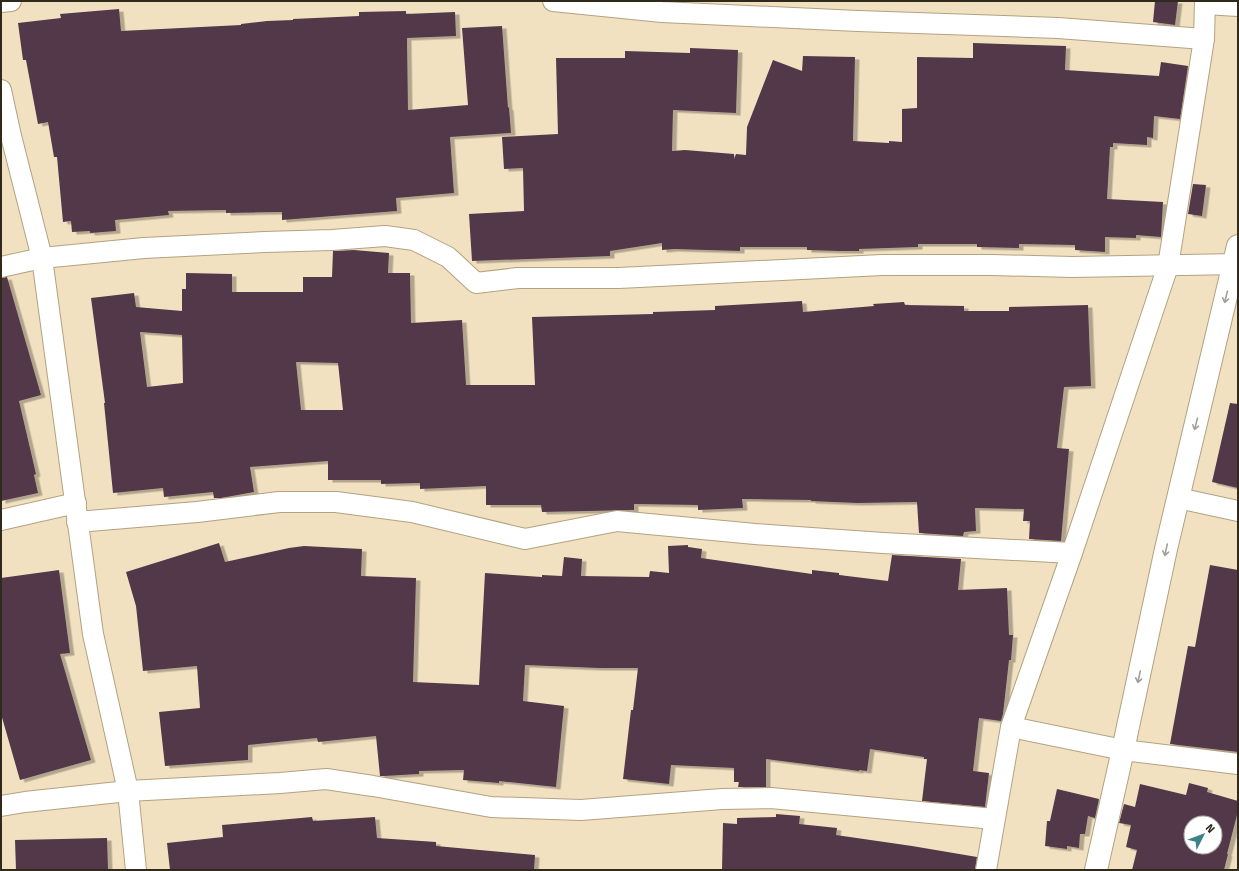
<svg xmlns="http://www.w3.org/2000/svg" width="1239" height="871" viewBox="0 0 1239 871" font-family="'Fira Sans',sans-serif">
  <defs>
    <filter id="shadow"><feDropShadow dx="4.5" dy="2.5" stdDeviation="0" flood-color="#0004"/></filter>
  </defs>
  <rect width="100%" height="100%" fill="#f2e1c0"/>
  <g fill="#52384a" fill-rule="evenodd" filter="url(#shadow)">
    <path d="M1155 1H1178L1175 25 1153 22Z"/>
    <path d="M119 9 121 31 241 25V24L267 21 293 20V19L359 16V12L406 11V14L455 12 456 36 407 38 408 110 468 105 462 28 502 26 508 108 509 107 511 133 450 137 454 193 396 198 397 211 282 220V212L226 213V210L168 211 169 215 115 220 116 231 90 233V231L72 232 71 221 63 222 57 157H54L48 122 38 124 26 60H23L18 23 61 18 60 14Z"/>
    <path d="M973 43 1066 46 1065 70 1159 76 1161 62 1188 66 1180 119 1154 116 1153 138 1147 137V145L1113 143V147H1110L1107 199 1163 202 1161 237 1136 235V238L1105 237V252L1075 250V245L1019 244V248L977 247V244H918V247L859 249V251H839L807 250V247H740V251L674 249 662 250V243L610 251V256L472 261 469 214 524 211 523 168 504 169 502 137 558 134 556 58H625V51L690 53V48L738 50 736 113 673 110 672 151 685 150 734 154V159L736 154 746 155 747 127 773 60 802 71 803 56 855 57 853 141 889 143V141L902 142V109L917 108V57L973 58Z"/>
    <path d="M1193 184 1206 185 1202 216 1188 214Z"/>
    <path d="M354 250 389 253 388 273H410L411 323 462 320 466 385H535L532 317 653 314V312L715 310V306L802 301 803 312 874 306 873 304 904 302 905 305 964 306V311H1009V307L1088 305 1091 386 1064 387 1057 448 1069 449 1061 541 1029 539 1030 521H1023L1024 509 975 508 976 531 964 532 963 536 919 533 917 502 857 503 811 501V500L742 499 743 508 698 510V505L634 504V510L542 512 541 505H486V486L420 489V483L381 484V480H328V461L250 467 254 492 221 498H214L213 492 164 497 163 488 113 493 104 403H105L91 298 134 293 136 307 182 311V289H186V273L232 274V292H303V277H332L333 251ZM140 332 182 335 183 383 147 387ZM296 362 338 363 343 410H301Z"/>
    <path d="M7 277 41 395 19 401 36 474 34 475 38 493 1 501V278Z"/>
    <path d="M1230 403 1238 404V488L1212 482Z"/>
    <path d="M219 543 225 562 289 548 304 546 362 549 361 576 416 578 413 682 479 685 485 573 542 577V575L562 576 564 557 582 559 581 576 649 577 650 571 669 573 668 546 688 545V547L702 549 701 558 812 574V570L839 573V575L888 581 892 555 961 559 958 590 1007 588 1009 635H1013L1011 660H1009L1003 714 1001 721 979 718 973 771 989 773 985 807 922 801 927 759H924V757L870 749 867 771 859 770V771L766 759V787H738L739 782H734V768L671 765 669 784 623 779 631 710H633L638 668H599L525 665 523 701 564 706 556 787 499 781V783L463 780 464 770 419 771V774L384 776H380L376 736 318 742 317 738 248 745V760L165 766 159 712 200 708 197 666 143 671 136 606 126 572Z"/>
    <path d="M1210 565 1238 570V752L1170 744 1188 646 1195 647Z"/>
    <path d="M59 570 70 653 60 654 91 760 20 780 1 714V578Z"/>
    <path d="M1189 783 1208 788 1207 792 1238 801V811L1227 854H1228L1224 870H1132L1137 850 1126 847 1131 825 1119 823 1124 804 1135 807 1140 784 1186 795ZM1191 823H1215V847H1191Z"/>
    <path d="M1057 789 1099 799 1095 818 1088 816 1085 834H1080L1079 848 1067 846V849L1045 846 1047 821H1050Z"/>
    <path d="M776 814 800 816 799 824 837 828 836 835 912 846 977 857 975 870H722L723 823 737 824V818L776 817Z"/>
    <path d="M312 817 313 821 375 817 377 838 436 842V846L535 855 534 870H170L167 843 223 837 222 825Z"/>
    <path d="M107 838 108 870H16L15 840Z"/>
  </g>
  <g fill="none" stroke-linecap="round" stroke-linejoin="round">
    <g stroke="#b2a282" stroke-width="22">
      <g id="minor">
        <path d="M553 1 662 12 858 21 1058 28 1204 39"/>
        <path d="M1 2 11 1"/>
        <path d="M1205 4 1238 6"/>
        <path d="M1 90 11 136 42 258 93 634 128 791 136 870"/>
        <path d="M1 267 42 258 144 248 265 242 332 240 385 236 414 240 448 257 476 283 518 278H619L882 265H992L1072 267 1238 264"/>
        <path d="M1178 498 1238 511"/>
        <path d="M1 520 76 503"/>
        <path d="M77 522 197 512 279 502H336L412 512 525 539 617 521 755 534 883 543 1072 553"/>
        <path d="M1011 727 1123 750 1238 764"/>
        <path d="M1 806 25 802 128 791 280 783 326 779 373 786 491 807 581 810 722 799 771 798 994 819"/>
        <path d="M986 870 1011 727 1072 553 1168 266 1204 39 1205 1"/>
      </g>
    </g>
    <g stroke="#b2a282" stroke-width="24">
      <path id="secondary" d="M1096 870 1123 750 1166 549 1238 246"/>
    </g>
    <use href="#minor" stroke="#fff" stroke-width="20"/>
    <use href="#secondary" stroke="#fff" stroke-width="22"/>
  </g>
  <defs><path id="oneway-shaft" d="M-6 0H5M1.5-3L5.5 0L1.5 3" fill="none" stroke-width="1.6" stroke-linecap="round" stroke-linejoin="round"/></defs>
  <g stroke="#a29f99">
    <use href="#oneway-shaft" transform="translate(1226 297) rotate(104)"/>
    <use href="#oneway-shaft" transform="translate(1196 424) rotate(104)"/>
    <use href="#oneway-shaft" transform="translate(1166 550) rotate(102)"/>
    <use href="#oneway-shaft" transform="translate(1139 677) rotate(102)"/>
  </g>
  <rect width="1239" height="871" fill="none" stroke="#302a1d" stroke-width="4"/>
  <g transform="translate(1203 835) rotate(48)"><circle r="19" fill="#ffffff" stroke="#acaaa5"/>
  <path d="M0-3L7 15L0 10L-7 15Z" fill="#3b8389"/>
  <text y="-6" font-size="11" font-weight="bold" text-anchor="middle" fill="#302a1d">N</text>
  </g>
</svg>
